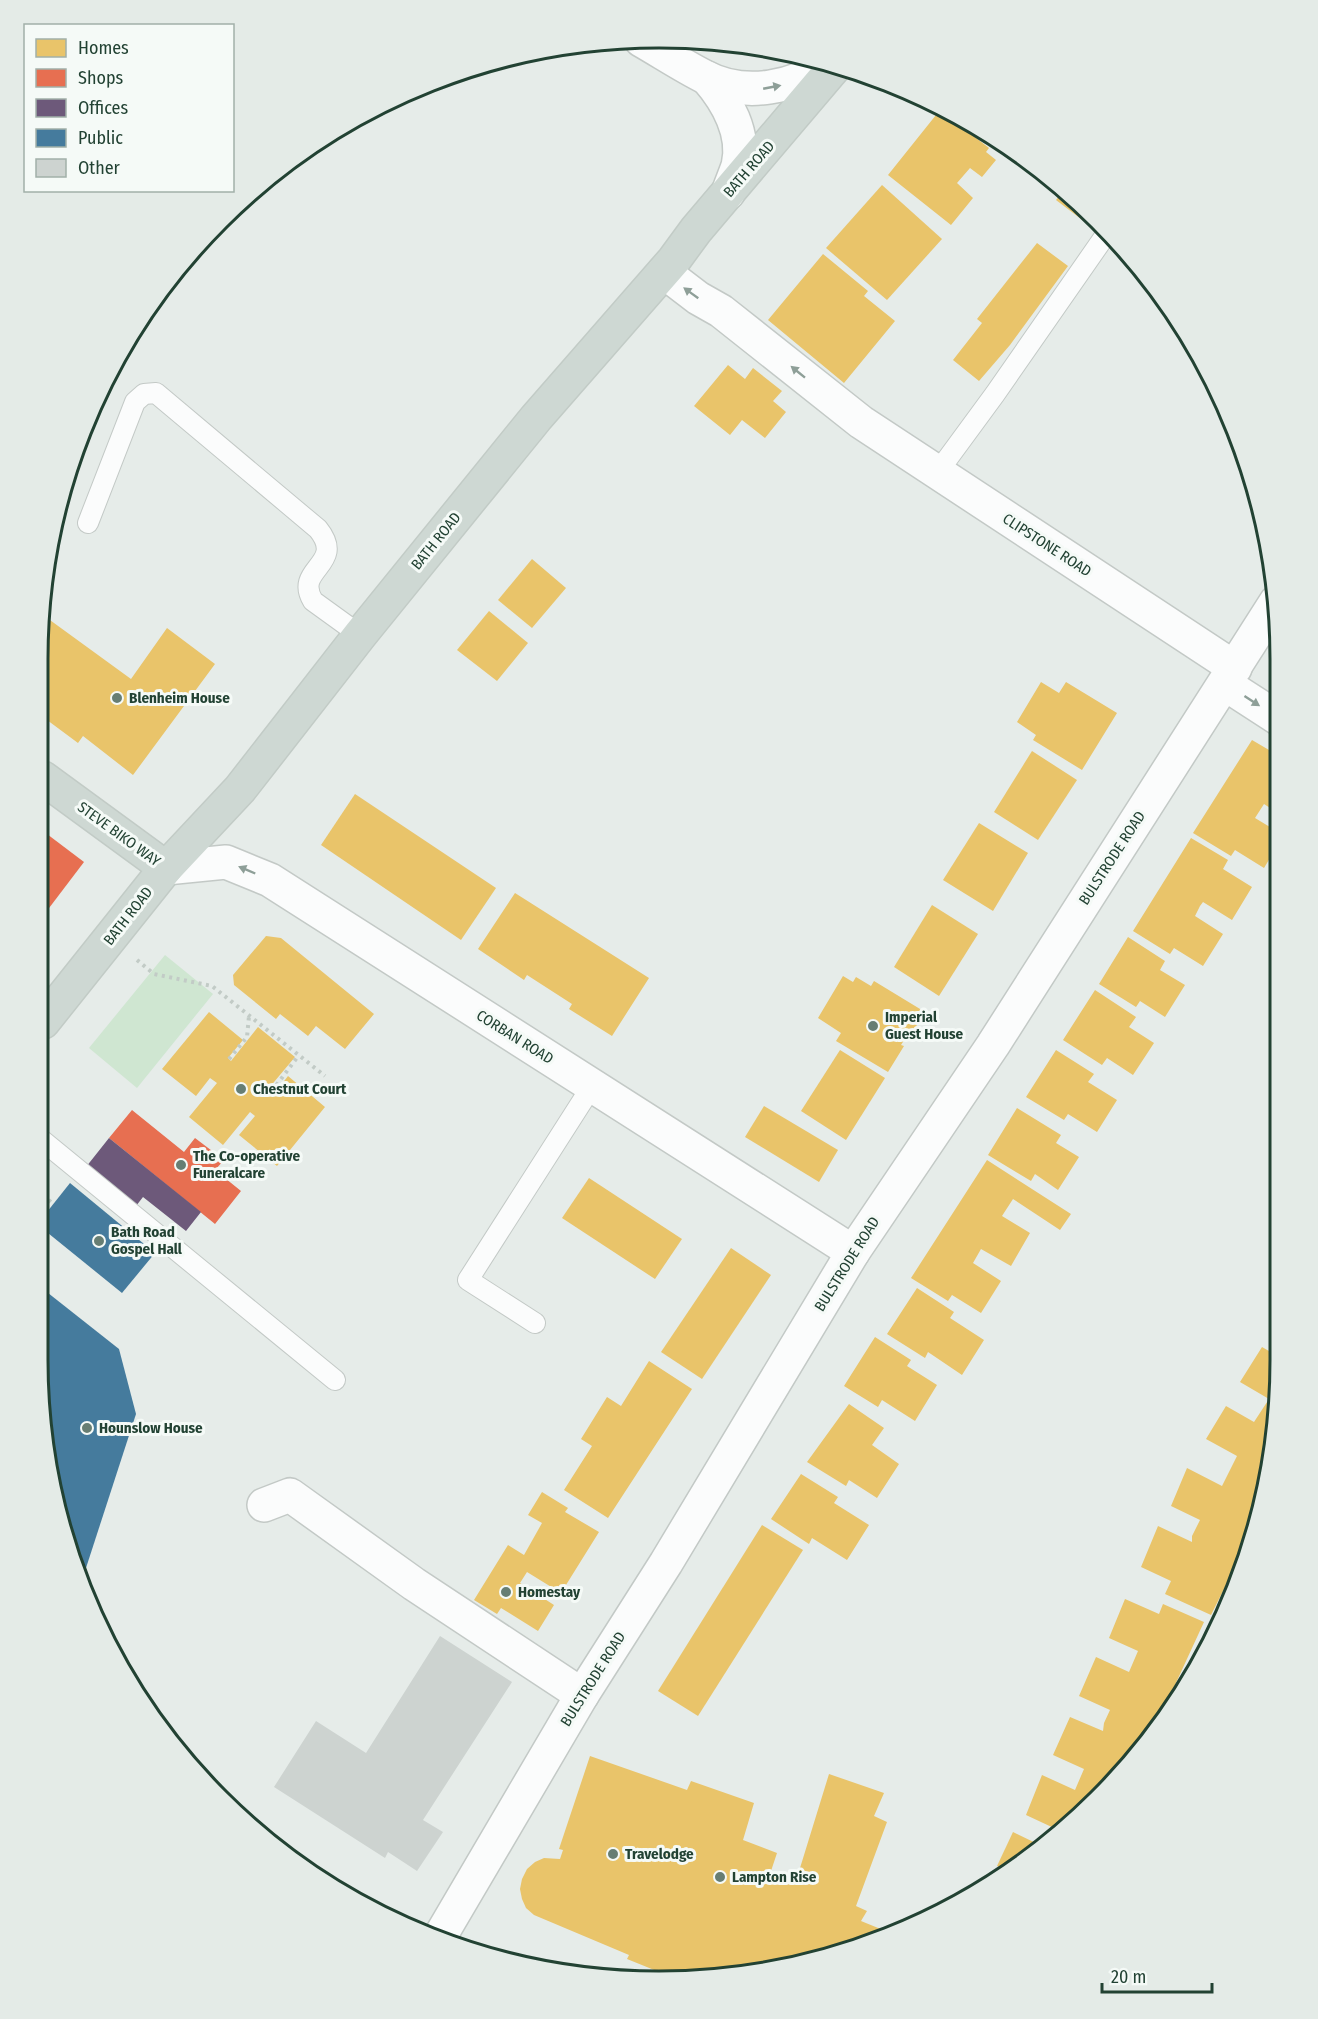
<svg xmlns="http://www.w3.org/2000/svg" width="1318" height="2019" viewBox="0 0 1318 2019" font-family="'Fira Sans Condensed',sans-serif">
  <rect width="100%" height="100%" fill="#e6ece9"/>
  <path fill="#cfe6d1" d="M165 955 213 994 137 1088 89 1048Z"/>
  <g fill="#e9c46a">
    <path d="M940 110 989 148 986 152 996 160 982 177 970 168 957 183 973 198 951 225 888 175Z"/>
    <path d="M882 185 942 239 887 300 826 248Z"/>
    <path d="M1065 189 1097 222 1093 228 1056 200Z"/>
    <path d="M1037 243 1068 266 1010 345 979 381 953 360 982 323 977 319Z"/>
    <path d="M823 254 868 291 864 296 895 321 844 383 768 320Z"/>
    <path d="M728 365 745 379 753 368 782 391 773 401 786 412 765 438 742 420 730 435 694 406Z"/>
    <path d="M532 559 566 588 532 628 498 600Z"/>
    <path d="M489 611 528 643 497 681 457 650Z"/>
    <path d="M43 615 131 679 167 628 215 664 133 775 83 736 78 743 43 717Z"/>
    <path d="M1041 682 1059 693 1066 682 1117 713 1082 770 1033 740 1036 735 1017 722Z"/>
    <path d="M1252 740 1279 756 1278 813 1264 804 1255 818 1278 832V845L1264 868 1235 850 1231 856 1193 833Z"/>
    <path d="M1032 751 1077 780 1038 840 994 812Z"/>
    <path d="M355 794 496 888 461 940 321 845Z"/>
    <path d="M979 823 1028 853 993 911 943 880Z"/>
    <path d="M1191 838 1228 860 1223 869 1252 887 1232 920 1203 902 1200 906 1195 916 1223 934 1203 966 1174 948 1170 954 1133 931Z"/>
    <path d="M515 893 649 978 612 1036 569 1009 572 1004 527 975 524 980 478 949Z"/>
    <path d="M932 905 978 934 939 996 894 967Z"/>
    <path d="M266 936 281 938 374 1014 345 1049 316 1026 308 1036 280 1014 276 1019 234 985 233 975Z"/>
    <path d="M1128 937 1165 961 1160 970 1185 985 1165 1017 1140 1001 1136 1007 1099 984Z"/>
    <path d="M843 976 853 982 856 977 871 986 874 981 925 1012 910 1036 908 1034 901 1045 904 1046 888 1072 836 1041 841 1033 818 1018Z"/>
    <path d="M1095 990 1136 1017 1129 1027 1154 1043 1133 1075 1107 1058 1102 1065 1063 1040Z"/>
    <path d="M209 1012 243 1040 228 1058 231 1061 258 1027 295 1057 269 1088 275 1093 288 1076 325 1107 277 1166 239 1135 255 1116 250 1112 223 1145 189 1117 217 1083 210 1078 196 1096 162 1069Z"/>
    <path d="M840 1050 885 1078 846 1140 801 1111Z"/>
    <path d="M1056 1050 1094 1074 1088 1082 1117 1100 1097 1132 1068 1114 1064 1120 1026 1097Z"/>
    <path d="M764 1106 838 1150 819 1182 745 1137Z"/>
    <path d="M1017 1108 1061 1135 1056 1143 1079 1157 1058 1190 1035 1174 1031 1181 988 1155Z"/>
    <path d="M987 1160 1071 1214 1060 1230 1013 1199 1002 1216 1030 1233 1011 1266 981 1249 973 1263 1001 1281 981 1313 952 1295 948 1301 911 1278Z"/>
    <path d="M589 1178 682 1239 655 1279 562 1218Z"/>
    <path d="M731 1248 771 1275 702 1379 661 1352Z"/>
    <path d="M917 1288 954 1312 950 1318 984 1340 962 1375 928 1352 925 1358 887 1334Z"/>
    <path d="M875 1337 911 1360 907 1366 937 1385 915 1421 882 1400 878 1407 844 1386Z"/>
    <path d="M1262 1347 1276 1355 1275 1441 1256 1525 1211 1615 1165 1594 1171 1581 1141 1567 1158 1526 1192 1542V1536L1200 1520 1171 1506 1187 1468 1222 1486 1237 1456 1206 1439 1226 1406 1254 1422 1269 1399 1240 1382Z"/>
    <path d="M649 1361 692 1389 608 1518 564 1490 592 1446 581 1439 607 1397 621 1406Z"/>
    <path d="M849 1404 884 1428 872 1445 899 1464 877 1498 849 1480 846 1486 807 1462Z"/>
    <path d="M801 1474 838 1497 834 1503 869 1525 847 1560 812 1538 809 1544 771 1519Z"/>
    <path d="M542 1492 568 1508 565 1512 599 1532 561 1593 527 1572 520 1583 554 1605 538 1631 501 1608 497 1614 474 1600 508 1545 524 1555 542 1523 528 1515Z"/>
    <path d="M762 1525 803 1550 698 1716 658 1691Z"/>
    <path d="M1125 1599 1159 1614 1163 1604 1204 1622 1157 1724 1126 1770 1052 1839 1056 1829 1026 1815 1042 1775 1075 1790 1084 1769 1053 1755 1070 1717 1103 1731 1104 1723 1110 1710 1079 1696 1096 1657 1129 1672 1138 1651 1109 1638Z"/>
    <path d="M590 1756 687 1790 691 1781 754 1803 743 1840 777 1853 770 1874 796 1881 829 1774 884 1793 874 1816 887 1822 856 1906 867 1911 861 1921 888 1932 820 1960 700 1980H679L627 1959 629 1955 534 1915 526 1908 522 1899 520 1889 522 1879 527 1869 535 1862 544 1858 560 1859 563 1850 559 1849Z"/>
    <path d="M1013 1832 1044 1847 1010 1871 997 1866Z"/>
  </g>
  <g fill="#e76f51">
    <path d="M43 831 84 862 43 916Z"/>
    <path d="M132 1110 184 1152 195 1138 224 1160 215 1170 241 1191 215 1224 109 1138Z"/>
  </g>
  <path fill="#6d597a" d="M109 1138 201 1212 186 1231 143 1197 136 1206 86 1167Z"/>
  <g fill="#457b9d">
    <path d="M70 1183 155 1253 122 1293 43 1229V1217Z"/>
    <path d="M43 1289 119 1349 136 1414 85 1571 78 1574 70 1559 43 1441Z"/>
  </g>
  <path fill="#cdd3d0" d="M440 1636 512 1682 423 1820 443 1832 417 1871 388 1852 385 1858 274 1787 316 1721 366 1753Z"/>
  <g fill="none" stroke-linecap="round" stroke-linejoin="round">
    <g stroke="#c3c9c6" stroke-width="22">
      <g id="service">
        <path d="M937 473 995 394 1107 233"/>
        <path d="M88 523 135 402 144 394 156 393 318 529C347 565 293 568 313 601L360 635"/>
        <path d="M43 1141 335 1380"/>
        <path d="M535 1323 468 1280 592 1086"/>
      </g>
    </g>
    <g stroke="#c3c9c6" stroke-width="36">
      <g id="minor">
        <path d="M664 272 698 298 721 311 861 422 1235 668"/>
        <path d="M1225 684 1279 719"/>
        <path d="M166 868 226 862 270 880 853 1252"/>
        <path d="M264 1505 290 1495 414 1584 582 1695"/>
        <path d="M438 1940 582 1695 666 1563 853 1252 993 1045 1276 602"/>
      </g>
    </g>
    <g stroke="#c3c9c6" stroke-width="36">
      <g id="tertiary">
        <path d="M641 40C662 52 683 66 705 77 747 99 794 86 832 64"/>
        <path d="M707 78C727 101 746 134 738 166 735 175 731 184 728 193"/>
      </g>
    </g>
    <g stroke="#c2cbc6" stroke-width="36">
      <g id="primary">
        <path d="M43 778 166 868"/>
        <path d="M43 1022 166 868 240 789 360 635 536 418 674 260 696 230 836 65"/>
      </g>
    </g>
    <g stroke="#c2cbc6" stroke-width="4" stroke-dasharray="3 4.5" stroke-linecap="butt">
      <path d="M137 960 154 974 212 986 325 1076"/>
      <path d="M229 1059 247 1037 249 1016"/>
      <path d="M272 1091 299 1055"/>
      <path d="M43 1195 53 1204"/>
    </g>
    <use href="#service" stroke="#fbfcfc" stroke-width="20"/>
    <use href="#minor" stroke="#fbfcfc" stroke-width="33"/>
    <use href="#tertiary" stroke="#fbfcfc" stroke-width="33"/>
    <use href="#primary" stroke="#ced8d3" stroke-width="33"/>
  </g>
  <defs><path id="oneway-solid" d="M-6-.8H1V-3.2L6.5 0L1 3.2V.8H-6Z" transform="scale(1.5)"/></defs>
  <g fill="#8e9f98">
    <use href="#oneway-solid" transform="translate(772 87) rotate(-11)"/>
    <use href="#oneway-solid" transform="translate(691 293) rotate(-144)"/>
    <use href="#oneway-solid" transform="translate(798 372) rotate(-141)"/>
    <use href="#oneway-solid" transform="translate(1252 701) rotate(33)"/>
    <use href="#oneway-solid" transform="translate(247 870) rotate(-157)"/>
  </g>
  <g fill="#677e73" stroke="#f5faf7" stroke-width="2">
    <circle cx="117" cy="698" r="6"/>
    <circle cx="873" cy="1026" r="6"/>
    <circle cx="241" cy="1089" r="6"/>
    <circle cx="181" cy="1165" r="6"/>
    <circle cx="99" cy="1241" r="6"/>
    <circle cx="87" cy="1428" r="6"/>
    <circle cx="506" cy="1592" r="6"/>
    <circle cx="613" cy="1854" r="6"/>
    <circle cx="720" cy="1877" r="6"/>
  </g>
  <g text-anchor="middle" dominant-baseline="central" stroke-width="6" stroke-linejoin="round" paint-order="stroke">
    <g font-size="15" fill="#224233" stroke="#f5faf7">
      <text transform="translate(749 169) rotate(-49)">BATH ROAD</text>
      <text transform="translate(436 541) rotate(-51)">BATH ROAD</text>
      <text transform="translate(1047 545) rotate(33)">CLIPSTONE ROAD</text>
      <text transform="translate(119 834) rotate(36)">STEVE BIKO WAY</text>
      <text transform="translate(1112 858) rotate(-57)">BULSTRODE ROAD</text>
      <text transform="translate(128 916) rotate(-52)">BATH ROAD</text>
      <text transform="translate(515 1037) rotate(32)">CORBAN ROAD</text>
      <text transform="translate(847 1264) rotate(-58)">BULSTRODE ROAD</text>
      <text transform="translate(593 1679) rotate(-58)">BULSTRODE ROAD</text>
    </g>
    <g font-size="15" font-weight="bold" fill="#224233" stroke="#f5faf7" text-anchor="start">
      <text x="129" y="698">Blenheim House</text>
      <text x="885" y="1017">Imperial<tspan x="885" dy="17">Guest House</tspan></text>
      <text x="253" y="1089">Chestnut Court</text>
      <text x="193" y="1156">The Co-operative<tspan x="193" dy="17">Funeralcare</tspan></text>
      <text x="111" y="1232">Bath Road<tspan x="111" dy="17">Gospel Hall</tspan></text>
      <text x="99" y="1428">Hounslow House</text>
      <text x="518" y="1592">Homestay</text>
      <text x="625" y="1854">Travelodge</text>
      <text x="732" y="1877">Lampton Rise</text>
    </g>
  </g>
  <path d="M0 0H1318V2019H0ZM659 48H659A611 611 0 0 1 1270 659V1360A611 611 0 0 1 659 1971H659A611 611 0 0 1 48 1360V659A611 611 0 0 1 659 48Z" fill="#e4ebe7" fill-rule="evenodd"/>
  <path fill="none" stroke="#224233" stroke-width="3" d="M659 48H659A611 611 0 0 1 1270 659V1360A611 611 0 0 1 659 1971H659A611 611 0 0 1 48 1360V659A611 611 0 0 1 659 48Z"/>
  <rect x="24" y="24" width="210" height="168" fill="#f5faf7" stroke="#a1b0a9" stroke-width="1.5"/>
  <rect x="36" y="39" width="30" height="18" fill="#e9c46a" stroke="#a1b0a9" stroke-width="1.5"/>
  <text x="78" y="54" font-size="18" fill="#224233">Homes</text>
  <rect x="36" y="69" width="30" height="18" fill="#e76f51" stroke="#a1b0a9" stroke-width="1.5"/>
  <text x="78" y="84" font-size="18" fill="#224233">Shops</text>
  <rect x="36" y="99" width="30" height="18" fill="#6d597a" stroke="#a1b0a9" stroke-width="1.5"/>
  <text x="78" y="114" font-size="18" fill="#224233">Offices</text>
  <rect x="36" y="129" width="30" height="18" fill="#457b9d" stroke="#a1b0a9" stroke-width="1.5"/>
  <text x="78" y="144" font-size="18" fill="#224233">Public</text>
  <rect x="36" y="159" width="30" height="18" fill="#cdd3d0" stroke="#a1b0a9" stroke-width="1.5"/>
  <text x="78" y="174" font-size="18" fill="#224233">Other</text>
  <path d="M1102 1983v9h110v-9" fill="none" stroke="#224233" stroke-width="3"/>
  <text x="1111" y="1983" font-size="18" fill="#224233" stroke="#f5faf7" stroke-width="4.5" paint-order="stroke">20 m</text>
</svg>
